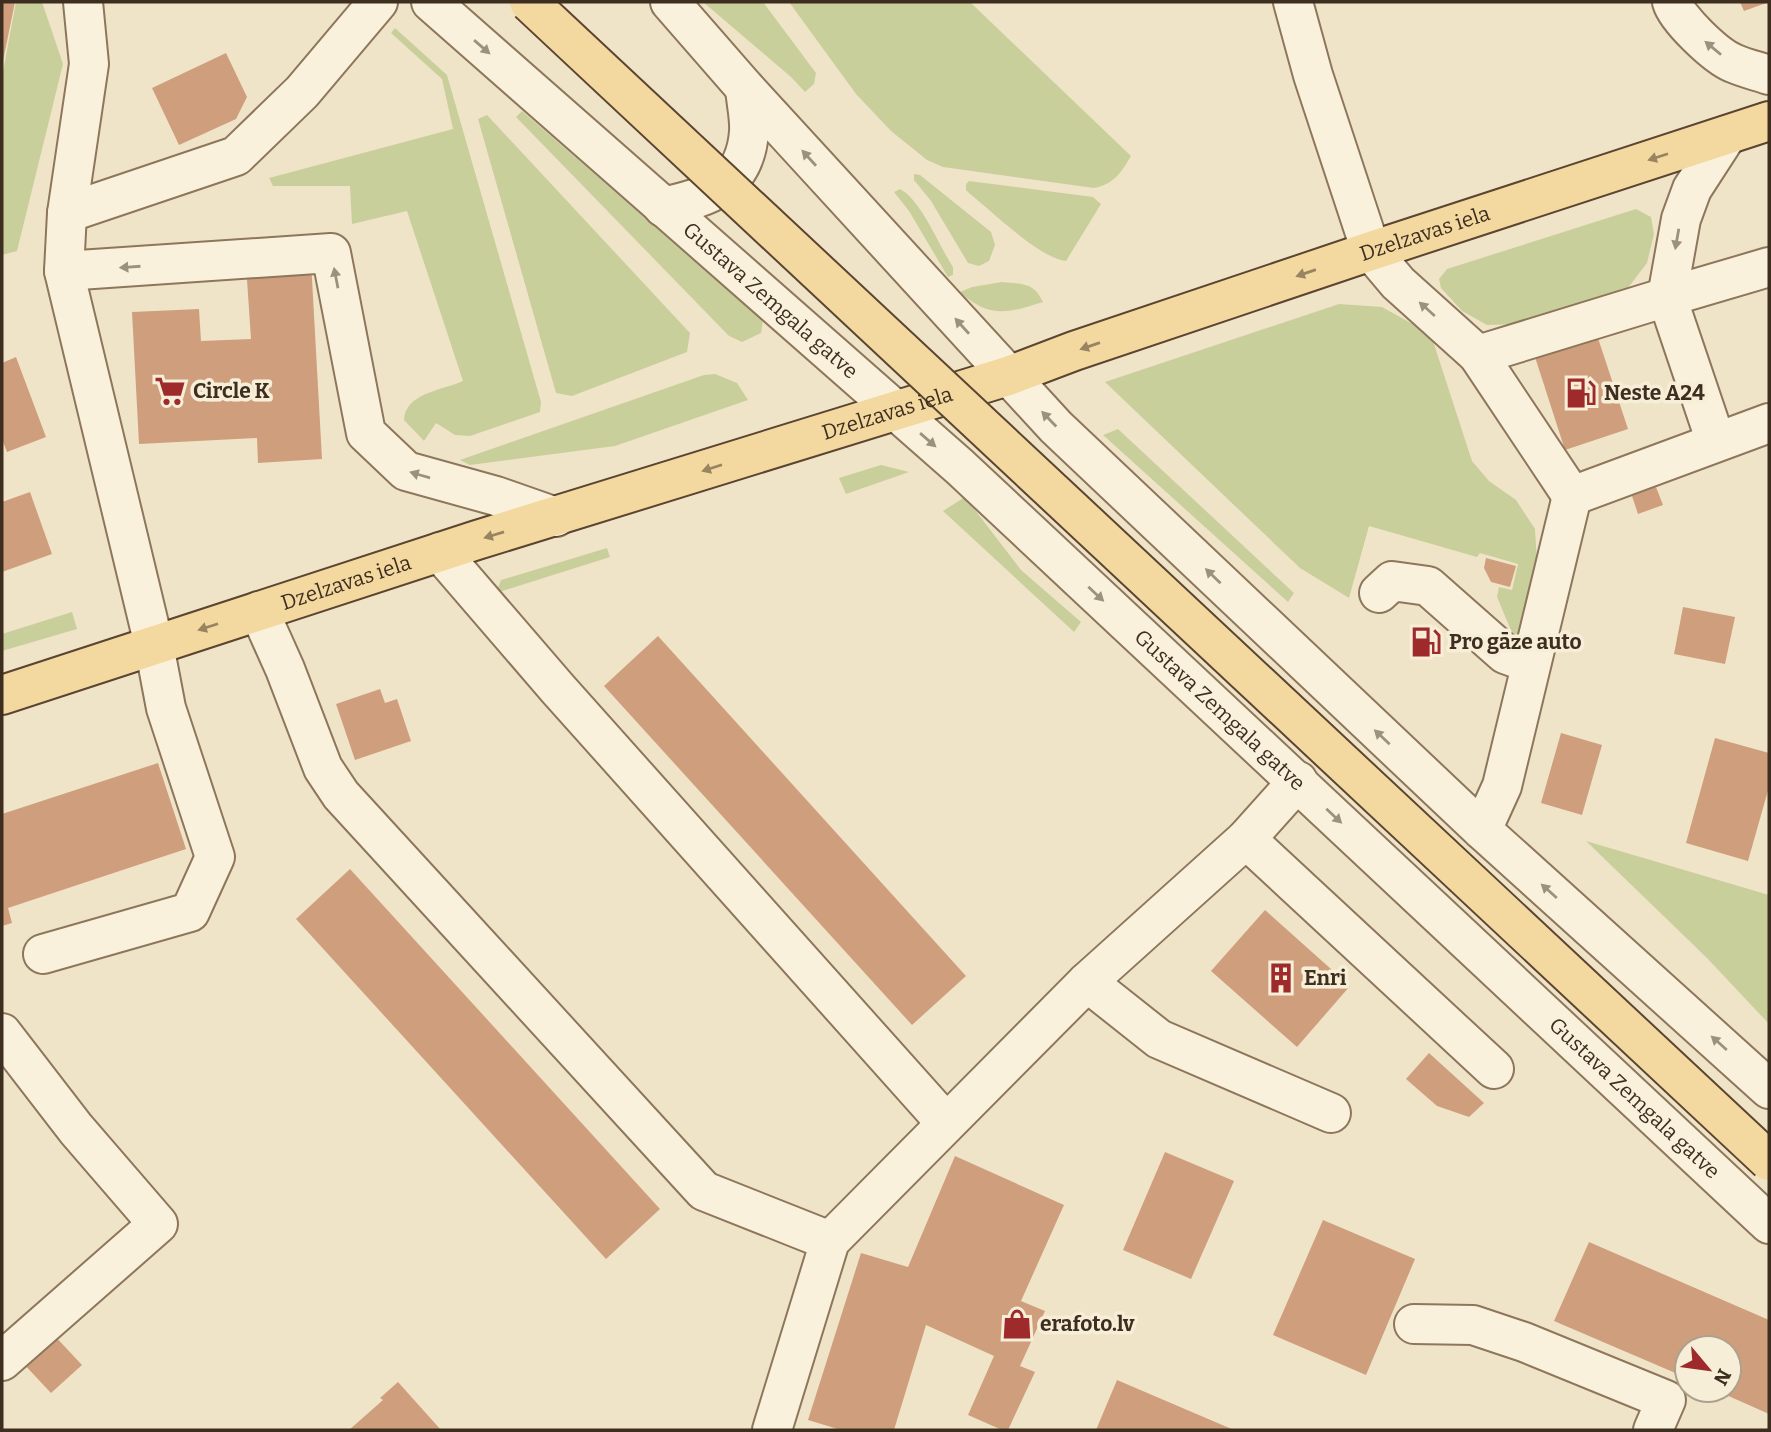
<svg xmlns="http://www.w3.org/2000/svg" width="1771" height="1432" viewBox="0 0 1771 1432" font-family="Bitter,serif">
  <rect width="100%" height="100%" fill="#f0e4c8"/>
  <g fill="#c9cf9b">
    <path d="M16 2H42L63 64 17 251 2 255V77Z"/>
    <path d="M703 2H763L816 73 814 84 805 92 791 77Z"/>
    <path d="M789 2H970L1131 156C1121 173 1114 184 1094 188L943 167 927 160 891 131 856 94Z"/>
    <path d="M395 28 447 75 541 402 540 412 470 436 455 435 436 423 424 441 404 420C405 393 443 390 463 381L407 211 352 224 350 186H273L269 178 453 129 442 79 391 33Z"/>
    <path d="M522 111 763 320 761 333 742 342 729 336 516 117Z"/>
    <path d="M487 115 690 333 687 352 572 396 556 393 478 119Z"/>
    <path d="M914 174 920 175 991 232 995 245 989 261 979 266 968 263 931 201 914 180Z"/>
    <path d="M969 181 1093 197 1101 204 1066 261C1039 258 993 212 970 194L966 190V184Z"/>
    <path d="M900 189C922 201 939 246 953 267V275L948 277 909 211 894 192Z"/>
    <path d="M1636 209 1651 217 1654 234 1647 263 1624 293 1522 324 1487 325 1462 311 1441 288 1439 279 1447 269Z"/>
    <path d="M1002 282C1022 284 1034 282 1043 302 1009 313 989 319 960 292L972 287Z"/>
    <path d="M1339 304 1382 307 1418 327 1433 341 1472 461 1489 481 1516 500 1535 529 1537 562 1518 635H1513L1497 597 1499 587 1512 590 1518 564 1480 553 1477 557 1369 526 1349 598 1300 568 1105 382Z"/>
    <path d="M715 374 737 383 748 400 615 446 470 465 460 460 704 375Z"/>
    <path d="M1118 429 1294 593 1288 602 1103 435Z"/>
    <path d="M881 465 909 472 846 494 839 478Z"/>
    <path d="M965 497 1021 570 1081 622 1074 632 943 511Z"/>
    <path d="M607 548 610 557 496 593 501 580Z"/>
    <path d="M72 612 77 629 2 651V634Z"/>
    <path d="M1586 841 1769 895V1024L1707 958Z"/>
  </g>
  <g fill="#cf9f7d">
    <path d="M2 2H15L3 61 2 60Z"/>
    <path d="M1740 2H1769L1744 11Z"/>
    <path d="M226 53 247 97 236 119 179 145 152 88Z"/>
    <path d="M311 261 322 459 258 463 257 438 139 444 132 312 199 309 201 341 251 339 246 265Z"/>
    <path d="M1597 335 1628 429 1565 450 1535 357Z"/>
    <path d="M16 357 46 437 7 452 2 439V363Z"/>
    <path d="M1656 487 1663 505 1638 514 1632 496Z"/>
    <path d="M30 492 52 554 2 572V502Z"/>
    <path d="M1486 558 1516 566 1510 587 1491 582 1484 568Z"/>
    <path d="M1683 607 1735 617 1725 664 1674 654Z"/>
    <path d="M658 636 966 976 912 1025 604 686Z"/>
    <path d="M380 689 385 703 397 699 411 741 355 760 336 704Z"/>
    <path d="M1561 733 1602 745 1582 815 1541 803Z"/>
    <path d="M1715 738 1769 753V787L1748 861 1686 843Z"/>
    <path d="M158 763 186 849 8 908 12 923 2 926V814Z"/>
    <path d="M350 869 660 1209 606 1259 296 919Z"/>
    <path d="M1265 910 1350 986 1297 1047 1211 971Z"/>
    <path d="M1429 1053 1484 1103 1469 1117 1437 1106 1406 1079Z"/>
    <path d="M1165 1152 1234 1181 1191 1279 1123 1250Z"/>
    <path d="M955 1156 1064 1205 1021 1301 1045 1311 1020 1366 1035 1372 1008 1430H1002L968 1415 994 1356 926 1325 894 1430H841L808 1420 861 1253 908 1267Z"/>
    <path d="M1323 1220 1415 1259 1366 1375 1273 1335Z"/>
    <path d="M1589 1242 1769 1320V1414L1715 1390H1729V1348H1687V1378L1554 1321Z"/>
    <path d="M52 1333 82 1365 51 1393 21 1361Z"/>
    <path d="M1117 1380 1234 1430H1096Z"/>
    <path d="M398 1382 441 1430H349L383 1400 380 1398Z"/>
  </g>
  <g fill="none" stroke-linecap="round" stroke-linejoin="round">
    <g stroke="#8d765c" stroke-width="42">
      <g id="minor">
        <path id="s1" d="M431 2 960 467 1769 1224"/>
        <path d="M670 2 745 88 1056 427 1482 830 1769 1089"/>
        <path d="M1293 2 1313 75 1371 251 1398 283 1478 355"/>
        <path d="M1672 2C1677 19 1716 56 1733 63 1744 68 1757 71 1769 75"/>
        <path d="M1727 135 1692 189 1681 219 1667 297 1769 267"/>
        <path d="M663 207C709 197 745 186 749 132 750 118 746 102 745 88"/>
        <path d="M67 213 236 156 302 92 378 2"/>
        <path d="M64 271 331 253 366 433 406 471 496 496 556 517"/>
        <path d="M1716 442 1667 297 1478 355 1572 496 1769 423"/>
        <path d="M440 552 558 689 946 1123"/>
        <path d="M1379 593 1392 581 1428 586 1505 654 1530 663"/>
        <path d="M259 611 285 669 323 768 341 795 704 1191 830 1241"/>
        <path d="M1482 830 1502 786 1572 496"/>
        <path d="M1246 839 1494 1069"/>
        <path d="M43 954 190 912 215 857 166 708 154 645 64 271 67 213 89 64 83 2"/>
        <path d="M1087 982 1159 1039 1331 1113"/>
        <path d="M2 1033 76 1129 158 1224 2 1361"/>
        <path d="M1414 1324 1473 1325 1524 1342 1666 1400 1653 1430"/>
        <path d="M772 1430 830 1241 1087 982 1246 839 1298 781"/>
      </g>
    </g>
    <g stroke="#5b4430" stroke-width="42">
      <g id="major">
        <path id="s2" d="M2 695 477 540 1008 376 1074 351 1371 251 1769 121"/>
      </g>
    </g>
    <use href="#minor" stroke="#faf1dc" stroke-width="38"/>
    <use href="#major" stroke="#f3d9a0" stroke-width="38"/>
    <g stroke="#5b4430" stroke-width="42" stroke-linecap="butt">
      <path id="major-bridge" d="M529 2 1769 1161"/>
    </g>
    <use href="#major-bridge" stroke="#f3d9a0" stroke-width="38"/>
  </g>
  <defs><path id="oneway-solid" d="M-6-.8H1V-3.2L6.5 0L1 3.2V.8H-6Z" transform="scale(1.75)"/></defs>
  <g fill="#9c907e">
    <use href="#oneway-solid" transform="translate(482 47) rotate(41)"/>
    <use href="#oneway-solid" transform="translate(1713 48) rotate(-140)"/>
    <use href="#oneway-solid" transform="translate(809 158) rotate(-132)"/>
    <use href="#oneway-solid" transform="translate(1677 239) rotate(100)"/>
    <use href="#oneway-solid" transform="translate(130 267) rotate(176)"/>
    <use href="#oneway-solid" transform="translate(336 278) rotate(-101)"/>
    <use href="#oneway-solid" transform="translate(1427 309) rotate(-138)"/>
    <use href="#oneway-solid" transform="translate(962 326) rotate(-132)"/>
    <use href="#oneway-solid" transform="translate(1049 419) rotate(-134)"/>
    <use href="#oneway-solid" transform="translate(928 440) rotate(41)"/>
    <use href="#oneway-solid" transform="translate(420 475) rotate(-164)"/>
    <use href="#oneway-solid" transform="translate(1213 576) rotate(-136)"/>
    <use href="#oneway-solid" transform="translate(1096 594) rotate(43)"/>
    <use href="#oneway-solid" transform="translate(1382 737) rotate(-137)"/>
    <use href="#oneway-solid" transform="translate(1334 816) rotate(43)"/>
    <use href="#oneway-solid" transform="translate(1549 891) rotate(-138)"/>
    <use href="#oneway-solid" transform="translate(1719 1043) rotate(-138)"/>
  </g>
  <g fill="#988460">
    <use href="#oneway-solid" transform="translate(1658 157) rotate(162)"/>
    <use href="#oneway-solid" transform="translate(1306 273) rotate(161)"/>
    <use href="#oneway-solid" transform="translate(1090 346) rotate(161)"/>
    <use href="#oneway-solid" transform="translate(712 468) rotate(162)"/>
    <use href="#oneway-solid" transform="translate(494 535) rotate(163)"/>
    <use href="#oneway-solid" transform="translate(208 627) rotate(162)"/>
  </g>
  <defs>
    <g id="supermarket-bare" transform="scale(2.415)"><path d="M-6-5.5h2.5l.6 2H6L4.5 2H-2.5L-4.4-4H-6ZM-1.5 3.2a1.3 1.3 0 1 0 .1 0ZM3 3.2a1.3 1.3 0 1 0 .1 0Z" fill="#9e2a2b" stroke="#f7eed8" stroke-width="2.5" paint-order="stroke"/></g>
    <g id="fuel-bare" transform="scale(2.415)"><path d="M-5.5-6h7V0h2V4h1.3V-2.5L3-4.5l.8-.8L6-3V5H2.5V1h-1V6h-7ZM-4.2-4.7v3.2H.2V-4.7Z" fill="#9e2a2b" stroke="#f7eed8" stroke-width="2.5" paint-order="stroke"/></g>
    <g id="building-bare" transform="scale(2.415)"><path d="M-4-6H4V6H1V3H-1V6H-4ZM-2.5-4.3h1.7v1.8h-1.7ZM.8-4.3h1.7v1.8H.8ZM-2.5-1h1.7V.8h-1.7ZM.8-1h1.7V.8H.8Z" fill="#9e2a2b" stroke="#f7eed8" stroke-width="2.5" paint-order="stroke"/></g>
    <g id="shop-bare" transform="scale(2.415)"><path d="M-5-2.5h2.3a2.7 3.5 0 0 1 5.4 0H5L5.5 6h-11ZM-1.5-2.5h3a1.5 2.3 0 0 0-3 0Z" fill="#9e2a2b" stroke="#f7eed8" stroke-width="2.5" paint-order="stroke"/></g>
  </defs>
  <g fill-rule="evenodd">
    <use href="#supermarket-bare" x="170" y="391"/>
    <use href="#fuel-bare" x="1581" y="393"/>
    <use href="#fuel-bare" x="1426" y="642"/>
    <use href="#building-bare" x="1281" y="978"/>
    <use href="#shop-bare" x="1017" y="1324"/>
  </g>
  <g text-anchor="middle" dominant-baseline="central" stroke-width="7" stroke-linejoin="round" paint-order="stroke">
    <g font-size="21" fill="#3d2e20" stroke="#f7eed8">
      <text stroke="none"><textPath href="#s2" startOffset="1496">Dzelzavas iela</textPath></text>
      <text stroke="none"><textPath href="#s1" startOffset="452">Gustava Zemgala gatve</textPath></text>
      <text stroke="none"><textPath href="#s2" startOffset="929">Dzelzavas iela</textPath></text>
      <text stroke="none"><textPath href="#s2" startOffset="362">Dzelzavas iela</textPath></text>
      <text stroke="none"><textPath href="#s1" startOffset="1060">Gustava Zemgala gatve</textPath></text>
      <text stroke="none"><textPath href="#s1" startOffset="1628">Gustava Zemgala gatve</textPath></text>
    </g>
    <g font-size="21" font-weight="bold" fill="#3d2e20" stroke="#f7eed8" text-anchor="start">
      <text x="193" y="391">Circle K</text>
      <text x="1604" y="393">Neste A24</text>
      <text x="1449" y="642">Pro gāze auto</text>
      <text x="1304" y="978">Enri</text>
      <text x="1040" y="1324">erafoto.lv</text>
    </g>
  </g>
  <rect width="1771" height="1432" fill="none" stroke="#3d2e20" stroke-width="7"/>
  <g transform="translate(1708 1369) rotate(119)"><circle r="33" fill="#f7eed8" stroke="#ada18e" stroke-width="2"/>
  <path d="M0-5L12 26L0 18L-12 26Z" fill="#9e2a2b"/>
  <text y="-10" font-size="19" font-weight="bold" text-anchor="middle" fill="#3d2e20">N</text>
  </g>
</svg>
